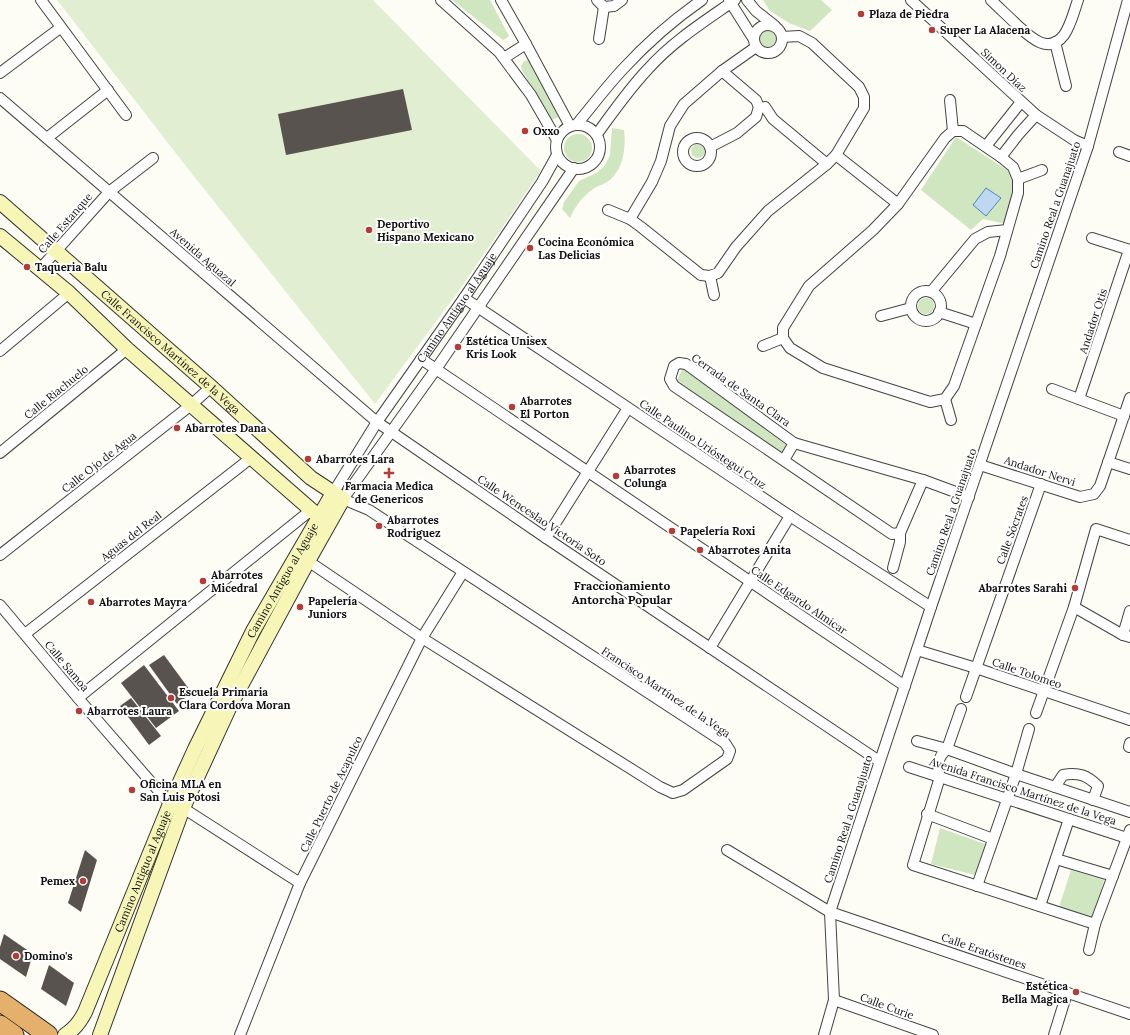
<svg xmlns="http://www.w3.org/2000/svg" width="1130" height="1035" viewBox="0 0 1130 1035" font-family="Lora,serif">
  <rect width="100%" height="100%" fill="#fefdf5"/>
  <g fill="#d0e6c1">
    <path d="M452 0H490L509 36 507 38 503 40Z"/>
    <path d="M763 0H821L832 10 810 31 789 23 770 11Z"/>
    <circle cx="768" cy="39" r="10"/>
    <path d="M527 60 530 61 548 95 558 117 552 120 523 72 521 67 523 62Z"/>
    <path d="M612 128 624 130C626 148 624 167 610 180 606 183 601 185 596 187 584 195 576 204 570 218L562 209 564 202 579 181 598 172 605 165 610 155Z"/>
    <circle cx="578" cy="148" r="14"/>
    <path d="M956 137 1015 175 1006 224 983 219 971 230 921 190Z"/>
    <circle cx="698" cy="151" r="7"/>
    <circle cx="926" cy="306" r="8"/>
    <path d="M683 367 786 445 784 455 676 383Z"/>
    <path d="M940 828 988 845 979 876 931 864Z"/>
    <path d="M1071 870 1104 880 1094 917 1059 907Z"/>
  </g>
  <path fill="#e1eed1" d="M57 0H373L541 171 460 289 375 404 185 165Z"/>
  <path fill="#bed8f0" stroke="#4c86c0" d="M986 188 1001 198 986 216 973 205Z"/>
  <g fill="#58534e">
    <path d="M403 89 412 130 286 155 278 114Z"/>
    <path d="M164 655 192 693 177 704 149 665Z"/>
    <path d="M144 665 179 711 156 728 121 683Z"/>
    <path d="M131 698 161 736 149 745 120 706Z"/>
    <path d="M85 850 97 860 81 912 68 903Z"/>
    <path d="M4 934 33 954 26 977 0 959V947Z"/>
    <path d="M49 965 74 983 66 1006 41 989Z"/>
  </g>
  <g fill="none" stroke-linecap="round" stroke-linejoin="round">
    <g stroke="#434343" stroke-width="12">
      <g id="street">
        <path d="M41 0 126 115"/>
        <path d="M441 0 499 52 531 95 557 140"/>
        <path d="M501 0 526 44 570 126"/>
        <path d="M597 0 604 7 614 6 622 0"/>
        <path d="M729 0 753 38"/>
        <path d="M747 0 756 11 775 26"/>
        <path d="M911 0 1036 115 1074 140 1088 146"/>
        <path d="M991 0C999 8 1008 16 1016 24 1029 36 1048 56 1064 35 1071 25 1074 11 1078 0"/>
        <circle cx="768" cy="39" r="14"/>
        <path d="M599 39 604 7"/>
        <path d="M1055 42 1066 86"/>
        <path d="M504 58 526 44"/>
        <path d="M722 71 756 100 759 107"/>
        <path d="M0 73 60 28"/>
        <path d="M0 98 377 422 546 538 879 761"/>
        <path d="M950 100 953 131"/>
        <path d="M765 107 773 119 827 164"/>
        <path d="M577 124C592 106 607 86 623 69 647 43 673 20 702 0"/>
        <circle cx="578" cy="147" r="22"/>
        <path d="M953 131H963L1001 157 1013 167 1018 179V193L1000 256 954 386 945 399 930 402 823 368 790 348 783 338V328L809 286 873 230 898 204 945 138Z"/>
        <path d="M597 134C613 112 629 89 648 69 673 41 705 21 735 0"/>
        <path d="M47 138 108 90"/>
        <circle cx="697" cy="152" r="14"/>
        <path d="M986 146 1021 102"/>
        <path d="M710 147 737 133 756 117 759 107"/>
        <path d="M1119 152 1130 156"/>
        <path d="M836 155 898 204"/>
        <path d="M1001 157 1018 135 1036 115"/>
        <path d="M1018 179 1042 170"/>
        <path d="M608 210 630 219 641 227 701 275 710 276 718 273 736 247 768 211 827 164 836 155 864 108V97L859 87 812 43 799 36 782 37"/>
        <path d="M630 219 652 182 661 161 670 126 684 104 722 71 756 47"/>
        <path d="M1092 238 1130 250"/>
        <path d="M40 269 109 192 153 158"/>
        <path d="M710 276 714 295"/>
        <circle cx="926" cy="306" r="15"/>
        <path d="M931 292 975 239 988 232 1007 230"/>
        <path d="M464 298 790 516 931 607"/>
        <path d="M939 312 976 324"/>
        <path d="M881 316 911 308"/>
        <path d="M763 346 783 338"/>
        <path d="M0 351 69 293"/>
        <path d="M421 359 905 686"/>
        <path d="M1052 389 1124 416"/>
        <path d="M945 399 951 420"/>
        <path d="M1079 399 1129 250"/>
        <path d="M0 453 127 349"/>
        <path d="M784 460 794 443"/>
        <path d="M1108 462 1130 469"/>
        <path d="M980 465 1080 497 1094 494 1100 486 1130 398"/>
        <path id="s1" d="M333 493 377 422 464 298 542 182 557 155"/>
        <path d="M900 533 892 534 674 386 670 379 674 366 679 363 686 364 794 443 923 480 969 497"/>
        <path d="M900 533 923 480"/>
        <path d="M546 538 628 408"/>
        <path d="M0 555 191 405 211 387"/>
        <path d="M308 561 422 638 660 787 673 793 683 790 727 759 730 751 725 743 369 510 343 499 436 369 574 168"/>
        <path d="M893 568 900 542V533"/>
        <path d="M0 605 78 698 170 804 183 808 300 883"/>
        <path d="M1074 607 1123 635 1130 637"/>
        <path d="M25 634 251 458"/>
        <path d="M1123 635 1130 611"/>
        <path d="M710 648 790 516"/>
        <path d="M917 650 976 668 1130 720"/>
        <path d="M966 697 1041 484"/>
        <path d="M78 698 311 510"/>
        <path d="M961 709 947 749C938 757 936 765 940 777L913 865 1095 924"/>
        <path d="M1036 713 1074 607 1096 529 1130 540"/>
        <path d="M917 741 947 749 1016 774 1130 812"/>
        <path d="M1129 747 1130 743"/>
        <path d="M909 767 1130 839"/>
        <path d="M1055 787 1063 775C1078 772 1087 775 1098 786L1093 800"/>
        <path d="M927 814 993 839"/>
        <path d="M727 850 830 912 1130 1014"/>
        <path d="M1056 859 1113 876"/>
        <path d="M977 886 1016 774 1029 729"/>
        <path d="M1040 906 1069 819"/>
        <path d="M1089 950 1095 924 1130 830"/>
        <path d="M834 1000 933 1035"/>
        <path d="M240 1035 300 883 422 638 463 572"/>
        <path d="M824 1035 834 1000 830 912 931 607 1088 146 1128 0"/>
        <path d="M1054 1035 1067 993"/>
      </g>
    </g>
    <g stroke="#323232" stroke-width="16">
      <g id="secondary">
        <path id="s2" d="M0 202 211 387 311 478 343 499 308 561 230 706 183 808 100 1035"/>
        <path d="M0 236 69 293 127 349 325 522"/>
        <path id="s3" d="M65 1035C75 1029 80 1022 85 1012L170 804 195 749 253 631 333 493"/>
      </g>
    </g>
    <g stroke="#212121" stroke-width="21">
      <g id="highway">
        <path d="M0 1001 48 1035"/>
        <path d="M0 1025 14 1035"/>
      </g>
    </g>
    <use href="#street" stroke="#fff" stroke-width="10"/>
    <use href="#secondary" stroke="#f7f6b7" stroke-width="14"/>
    <use href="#highway" stroke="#e5b06b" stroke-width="19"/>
  </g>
  <g fill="#b33d36" stroke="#fff" stroke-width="1.5">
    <circle cx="861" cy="14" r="4"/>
    <circle cx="932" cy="30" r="4"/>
    <circle cx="525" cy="131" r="4"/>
    <circle cx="369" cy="230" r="4"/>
    <circle cx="530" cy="248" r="4"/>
    <circle cx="27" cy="267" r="4"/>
    <circle cx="458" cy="347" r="4"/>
    <circle cx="512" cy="407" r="4"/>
    <circle cx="177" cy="428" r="4"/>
    <circle cx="308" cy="459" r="4"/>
    <path d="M387 467h4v4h4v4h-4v4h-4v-4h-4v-4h4z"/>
    <circle cx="616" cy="476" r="4"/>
    <circle cx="379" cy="526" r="4"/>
    <circle cx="672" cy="531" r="4"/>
    <circle cx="700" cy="550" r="4"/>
    <circle cx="203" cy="581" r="4"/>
    <circle cx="1075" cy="588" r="4"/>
    <circle cx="91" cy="602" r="4"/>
    <circle cx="300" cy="607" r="4"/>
    <circle cx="171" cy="698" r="4"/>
    <circle cx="79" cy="711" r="4"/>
    <circle cx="132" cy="790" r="4"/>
    <circle cx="83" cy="881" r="4"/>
    <circle cx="16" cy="956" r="4"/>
    <circle cx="1076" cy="992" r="4"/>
  </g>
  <g text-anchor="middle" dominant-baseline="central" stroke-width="4" stroke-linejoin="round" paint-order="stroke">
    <g font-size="11" font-weight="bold" fill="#101010" stroke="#fff" text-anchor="start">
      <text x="869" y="14">Plaza de Piedra</text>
      <text x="940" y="30">Super La Alacena</text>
      <text x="533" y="131">Oxxo</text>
      <text x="377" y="224">Deportivo<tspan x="377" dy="13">Hispano Mexicano</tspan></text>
      <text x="538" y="242">Cocina Económica<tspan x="538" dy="13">Las Delicias</tspan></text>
      <text x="35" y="267">Taqueria Balu</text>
      <text x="466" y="341">Estética Unisex<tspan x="466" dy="13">Kris Look</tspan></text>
      <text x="520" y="401">Abarrotes<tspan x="520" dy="13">El Porton</tspan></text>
      <text x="185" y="428">Abarrotes Dana</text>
      <text x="316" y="459">Abarrotes Lara</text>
      <text x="624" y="470">Abarrotes<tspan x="624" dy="13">Colunga</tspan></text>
      <text x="389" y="486" text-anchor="middle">Farmacia Medica<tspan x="389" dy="13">de Genericos</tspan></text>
      <text x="387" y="520">Abarrotes<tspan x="387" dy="13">Rodriguez</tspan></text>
      <text x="680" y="531">Papelería Roxi</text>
      <text x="708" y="550">Abarrotes Anita</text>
      <text x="211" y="575">Abarrotes<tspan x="211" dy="13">Micedral</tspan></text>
      <text x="1067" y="588" text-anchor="end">Abarrotes Sarahi</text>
      <text x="308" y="601">Papelería<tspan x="308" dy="13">Juniors</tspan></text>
      <text x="99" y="602">Abarrotes Mayra</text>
      <text x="179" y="692">Escuela Primaria<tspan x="179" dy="13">Clara Cordova Moran</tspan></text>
      <text x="87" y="711">Abarrotes Laura</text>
      <text x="140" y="784">Oficina MLA en<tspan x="140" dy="13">San Luis Potosi</tspan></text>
      <text x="75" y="881" text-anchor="end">Pemex</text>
      <text x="24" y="956">Domino's</text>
      <text x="1068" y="986" text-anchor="end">Estética<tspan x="1068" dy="13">Bella Magica</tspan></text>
    </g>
    <g font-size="11" fill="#101010" stroke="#fff">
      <text transform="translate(1004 70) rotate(43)">Simon Díaz</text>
      <text transform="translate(1055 205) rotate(-71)">Camino Real a Guanajuato</text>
      <text transform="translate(65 223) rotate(-49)">Calle Estanque</text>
      <text transform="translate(203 257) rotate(41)">Avenida Aguazal</text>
      <text stroke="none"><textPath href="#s1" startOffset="223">Camino Antiguo al Aguaje</textPath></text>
      <text transform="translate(1093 321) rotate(-72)">Andador Otis</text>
      <text stroke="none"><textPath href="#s2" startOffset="227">Calle Francisco Martínez de la Vega</textPath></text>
      <text transform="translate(741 390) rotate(35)">Cerrada de Santa Clara</text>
      <text transform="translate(56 392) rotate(-39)">Calle Riachuelo</text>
      <text transform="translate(703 444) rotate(34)">Calle Paulino Urióstegui Cruz</text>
      <text transform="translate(99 462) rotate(-38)">Calle Ojo de Agua</text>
      <text transform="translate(1040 471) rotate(18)">Andador Nervi</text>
      <text transform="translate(951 512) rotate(-71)">Camino Real a Guanajuato</text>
      <text transform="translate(542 520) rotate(34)">Calle Wenceslao Victoria Soto</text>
      <text transform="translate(1012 530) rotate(-70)">Calle Sócrates</text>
      <text transform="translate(131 536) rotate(-38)">Aguas del Real</text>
      <text stroke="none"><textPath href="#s3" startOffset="506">Camino Antiguo al Aguaje</textPath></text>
      <text transform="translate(799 600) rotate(34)">Calle Edgardo Almicar</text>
      <text transform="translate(67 666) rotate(50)">Calle Samoa</text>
      <text transform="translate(1027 673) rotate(19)">Calle Tolomeo</text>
      <text transform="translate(666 692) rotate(34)">Francisco Martínez de la Vega</text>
      <text transform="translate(1023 791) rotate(18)">Avenida Francisco Martínez de la Vega</text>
      <text transform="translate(331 794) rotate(-64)">Calle Puerto de Acapulco</text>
      <text transform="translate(848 819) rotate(-72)">Camino Real a Guanajuato</text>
      <text stroke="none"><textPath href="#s3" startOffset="183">Camino Antiguo al Aguaje</textPath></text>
      <text transform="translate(984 951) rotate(19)">Calle Eratóstenes</text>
      <text transform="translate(887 1006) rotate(20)">Calle Curie</text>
    </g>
    <g font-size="12" font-weight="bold" fill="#101010" stroke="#fff">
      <text x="622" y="585">Fraccionamiento<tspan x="622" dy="14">Antorcha Popular</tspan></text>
    </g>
  </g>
</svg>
